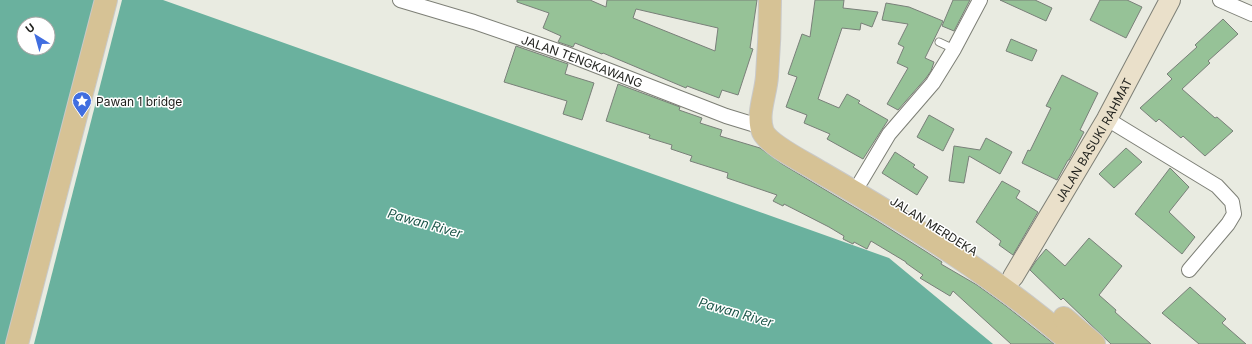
<svg xmlns="http://www.w3.org/2000/svg" width="1252" height="344" viewBox="0 0 1252 344" font-family="Inter,sans-serif">
  <rect width="100%" height="100%" fill="#e9ebe1"/>
  <path fill="#6ab19e" fill-rule="evenodd" d="M0 0H163L889 258 993 344H0ZM24 24H48V48H24Z"/>
  <path fill="#e9ebe1" d="M100 0H122L34 344H12Z"/>
  <g fill="#96c297" stroke="#798079" fill-rule="evenodd">
    <path d="M517 0H590L606 7 607 0H757L750 48 753 49 738 95 722 90 719 98 687 86 686 88 603 53 602 54 575 43 573 47 558 42 561 36 543 28 549 13 517 2ZM636 9 718 28 715 51 633 18Z"/>
    <path d="M815 0H844L843 8 878 12 872 27 861 23 860 30 842 28 818 99 839 108 847 94 860 101 858 103 888 120 863 159 827 139 830 134 804 123 807 115 786 107 797 77 788 74 802 34 810 37Z"/>
    <path d="M953 0H970L954 31 942 26Z"/>
    <path d="M1000 0H1035L1052 8 1046 21Z"/>
    <path d="M1100 0H1127L1142 7 1126 38 1090 20Z"/>
    <path d="M886 3 909 7 943 21 925 58 934 62 931 71 926 78 898 110 887 104 908 68 897 63 904 47 898 44 908 24 882 20Z"/>
    <path d="M1223 19 1238 34 1208 61 1210 63 1182 89 1215 118 1217 117 1233 131 1205 156 1183 136 1181 138 1159 119 1156 122 1140 108 1172 79 1167 74 1197 47 1195 45Z"/>
    <path d="M1011 39 1037 50 1032 61 1006 51Z"/>
    <path d="M516 46 568 64 565 74 594 83 582 120 563 114 567 101 504 82Z"/>
    <path d="M1062 75 1098 93 1080 130 1084 132 1076 147 1069 160H1068L1057 180 1022 163 1028 150 1030 151 1051 108 1046 106Z"/>
    <path d="M618 84 680 107 679 110 702 118 700 123 722 130 720 136 760 148 782 164 879 222 925 251 942 262 941 264 977 285 1006 306 1054 344H1011L953 291 950 296 920 278 923 275 906 263V262L871 241 867 249 854 242 853 244 843 239 844 236 829 227 784 204 783 206 773 201 777 195 727 178 728 173 690 161 692 156 671 149 672 145 649 138 650 135 606 121Z"/>
    <path d="M929 115 954 129 943 151 917 137Z"/>
    <path d="M986 138 1012 152 1000 174 969 156 964 183 949 181 954 146 980 150Z"/>
    <path d="M1126 148 1142 162 1114 188 1099 174Z"/>
    <path d="M895 152 915 165 913 167 928 177 917 195 882 173Z"/>
    <path d="M1170 168 1189 187 1169 212 1195 237 1182 254 1135 214Z"/>
    <path d="M1002 181 1020 191 1016 198 1038 212 1013 255 999 245 1001 241 976 222Z"/>
    <path d="M1089 238 1122 266 1099 295 1116 310 1115 312 1151 344H1111L1063 298 1061 300 1030 270 1036 261 1046 249 1065 266Z"/>
    <path d="M1190 287 1226 319 1222 323 1246 344H1199L1162 313Z"/>
  </g>
  <g fill="none" stroke-linecap="round" stroke-linejoin="round">
    <g stroke="#7d7f76" stroke-width="9">
      <path id="lane" d="M939 42 954 49"/>
    </g>
    <g stroke="#7d7f76" stroke-width="16">
      <g id="street">
        <path id="s1" d="M400 0 474 22 564 53 726 116 762 127"/>
        <path d="M1220 0 1252 14"/>
        <path d="M1107 119 1217 186 1232 202 1234 214 1228 224 1189 270"/>
        <path d="M861 181 889 134 933 83 954 49 980 0"/>
      </g>
    </g>
    <g stroke="#7d7f76" stroke-width="22">
      <g id="secondary">
        <path id="s2" d="M1013 277 1107 119 1170 0"/>
      </g>
    </g>
    <g stroke="#c9c9c8" stroke-width="24">
      <g id="primary">
        <path d="M770 0C770 25 769 51 767 76 766 94 756 115 763 132 770 146 806 163 820 172 908 223 996 277 1073 344"/>
        <path d="M1064 318 1094 344"/>
        <path d="M17 344 106 0"/>
      </g>
    </g>
    <use href="#lane" stroke="#fff" stroke-width="7"/>
    <use href="#street" stroke="#fff" stroke-width="14"/>
    <use href="#secondary" stroke="#eae0ca" stroke-width="20"/>
    <use href="#primary" stroke="#d6c295" stroke-width="22"/>
  </g>
  <defs>
    <g id="sight-pin" transform="scale(1)"><path d="M0 17L-7.5 6A9.5 9.5 0 1 1 7.5 6Z" fill="#416ee0" stroke="#fff"/><path d="M0-6L1.8-2.2L6-1.7L2.9 1.2L3.7 5.4L0 3.3L-3.7 5.4L-2.9 1.2L-6-1.7L-1.8-2.2Z" fill="#fff"/></g>
  </defs>
  <g fill-rule="evenodd">
    <use href="#sight-pin" x="82" y="101"/>
  </g>
  <g text-anchor="middle" dominant-baseline="central" stroke-width="3" stroke-linejoin="round" paint-order="stroke">
    <g font-size="12" fill="#1e1f1b" stroke="#fff">
      <text stroke="none"><textPath href="#s1" startOffset="192">JALAN TENGKAWANG</textPath></text>
      <text stroke="none"><textPath href="#s2" startOffset="159">JALAN BASUKI RAHMAT</textPath></text>
      <text transform="translate(934 226) rotate(32)">JALAN MERDEKA</text>
    </g>
    <g font-size="12" fill="#1e1f1b" stroke="#fff" text-anchor="start">
      <text x="96" y="101">Pawan 1 bridge</text>
    </g>
    <g font-size="13" font-style="italic" fill="#1d574a" stroke="#fff">
      <text transform="translate(425 223) rotate(16)">Pawan River</text>
      <text transform="translate(736 312) rotate(16)">Pawan River</text>
    </g>
  </g>
  <g transform="translate(36 36) rotate(323)"><circle r="19" fill="#ffffff" stroke="#a5a5a4"/>
  <path d="M0-3L7 15L0 10L-7 15Z" fill="#416ee0"/>
  <text y="-6" font-size="11" font-weight="bold" text-anchor="middle" fill="#1e1f1b">U</text>
  </g>
</svg>
